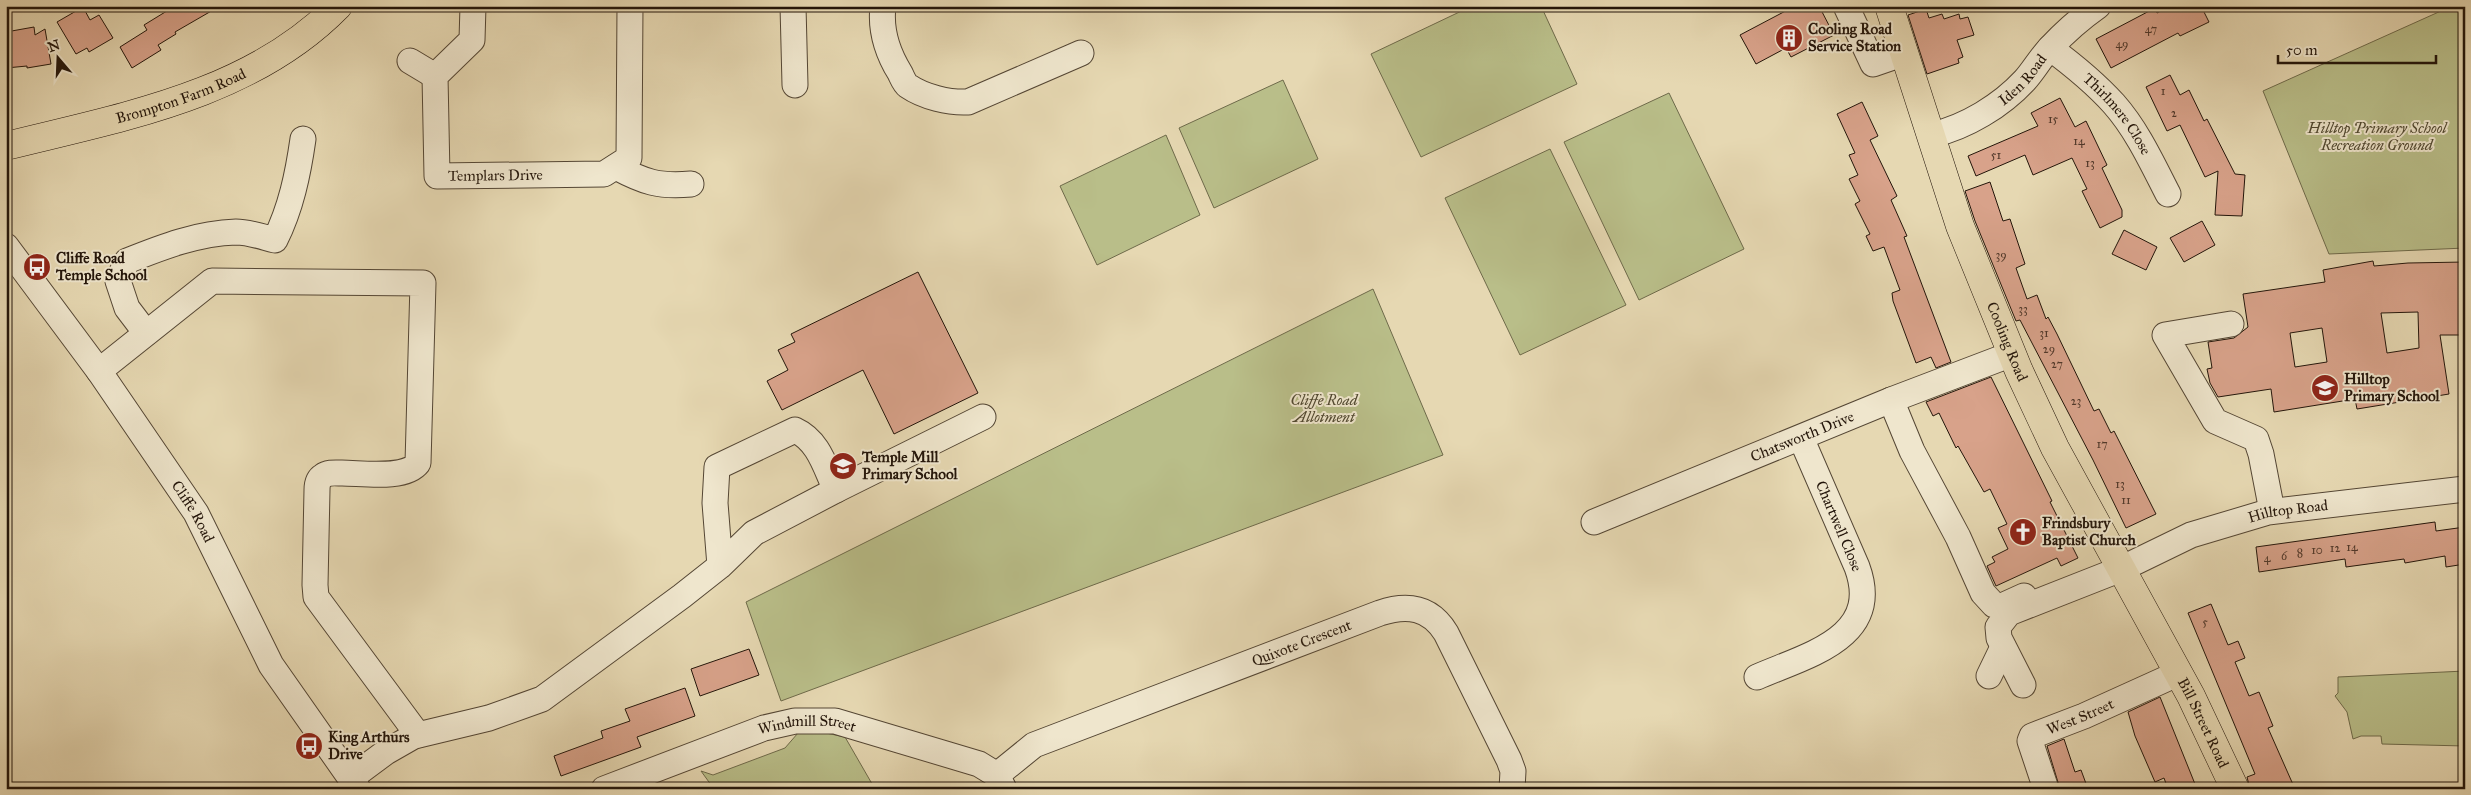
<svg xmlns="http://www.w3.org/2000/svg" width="2471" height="795" viewBox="0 0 2471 795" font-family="'IM FELL Great Primer',serif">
  <rect width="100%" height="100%" fill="#e6d8b2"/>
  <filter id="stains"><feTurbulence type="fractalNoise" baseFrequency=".004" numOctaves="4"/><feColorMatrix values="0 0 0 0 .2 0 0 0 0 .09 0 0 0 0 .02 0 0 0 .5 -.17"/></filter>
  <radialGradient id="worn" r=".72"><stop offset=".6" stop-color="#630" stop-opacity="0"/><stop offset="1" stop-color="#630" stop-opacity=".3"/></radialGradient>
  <g fill="#b9be89" stroke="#6e6a4a">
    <path d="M1472 6H1541L1577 84 1421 157 1371 54Z"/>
    <path d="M2452 6H2465V248L2329 254 2263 91Z"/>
    <path d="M1283 80 1318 159 1214 208 1179 128Z"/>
    <path d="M1669 93 1744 249 1639 300 1564 142Z"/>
    <path d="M1166 135 1200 215 1097 265 1060 186Z"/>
    <path d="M1550 149 1626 305 1520 355 1445 198Z"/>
    <path d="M1373 289 1443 455 781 701 746 602Z"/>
    <path d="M2465 671V746L2382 744 2381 736H2361L2353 739 2347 712 2335 696 2338 693V677Z"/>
    <path d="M798 733H826L845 737 875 789H714L701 771 713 775 785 748Z"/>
  </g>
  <g fill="#d8a28a" stroke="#23150a" fill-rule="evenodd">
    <path d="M175 6H220L175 32 176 34 158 45 161 50 132 68 120 47 147 30 144 25Z"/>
    <path d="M1795 6H1819L1834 35 1791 57 1786 48 1756 64 1740 35Z"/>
    <path d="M2170 6H2201L2209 22 2180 36 2178 33 2111 68 2096 39 2155 8 2157 13Z"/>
    <path d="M83 7 90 20 99 15 113 38 89 52 87 48 76 54 57 22Z"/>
    <path d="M1926 9 1929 18 1942 14 1944 19 1959 14 1960 19 1968 17 1974 35 1957 40 1963 57 1958 59 1959 63 1927 74 1908 15Z"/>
    <path d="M34 27 35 35 45 29 51 64 27 68V66L6 68V32Z"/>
    <path d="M2170 75 2180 95 2189 90 2204 121 2207 119 2235 174 2245 175 2242 216 2215 215 2218 171 2205 177 2180 125 2167 131 2146 87Z"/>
    <path d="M2060 98 2075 127 2086 121 2107 165 2102 168 2122 210V217L2100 228 2082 191 2087 189 2072 158 2033 175 2025 155 1976 176 1968 156 2038 126 2031 113Z"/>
    <path d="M1862 102 1878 136 1870 140 1897 196 1891 200 1907 236 1904 237 1951 362 1936 368 1931 357 1916 363 1893 301 1892 293 1900 290 1884 247 1873 251 1866 236 1870 234 1855 204 1860 201 1849 179 1858 175 1849 155 1855 153 1837 114Z"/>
    <path d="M1990 182 2003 221 2010 219 2025 264 2016 268 2027 299 2037 295 2046 319 2048 317 2057 334 2094 411 2099 409 2111 433 2114 431 2156 514 2126 528 2093 460 2020 320 2016 321 1975 221 1965 191Z"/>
    <path d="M2202 221 2215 245 2184 262 2170 238Z"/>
    <path d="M2124 230 2157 247 2146 270 2112 254Z"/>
    <path d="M2373 261 2374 266 2408 263 2465 262V335H2440L2449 394 2357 409 2355 399 2274 412 2271 389 2218 397 2210 383 2207 369 2212 368 2208 342 2234 338 2248 327 2243 294 2325 282 2323 270ZM2418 312 2419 348 2387 353 2381 313ZM2322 328 2327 362 2295 367 2290 333Z"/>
    <path d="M918 272 978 393 894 434 863 370 782 410 767 381 788 370 778 350 795 342 791 334Z"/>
    <path d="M1991 377 2052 501 2050 502 2078 558 2061 566 2057 558 1996 586 1987 566 1995 562 1992 557 2008 549 1998 528 2007 524 1990 489 1984 492 1958 446 1956 448 1939 413 1933 416 1926 402Z"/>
    <path d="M2435 522 2436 531 2465 527V564L2446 567 2445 556 2405 563 2404 559 2346 567 2345 559 2259 572 2256 547Z"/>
    <path d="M2211 604 2228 645 2238 641 2245 658 2235 662 2249 696 2259 692 2273 726 2268 728 2295 789H2250L2247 777 2255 774 2188 613Z"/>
    <path d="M749 649 759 675 700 696 691 669Z"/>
    <path d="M685 688 695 716 637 737 641 747 561 776 554 756 603 738 601 731 630 721 625 709Z"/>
    <path d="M2160 697 2197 789H2168L2164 778 2155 782 2135 736 2128 712Z"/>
    <path d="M2064 739 2075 772 2081 770 2088 789H2060L2047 746Z"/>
  </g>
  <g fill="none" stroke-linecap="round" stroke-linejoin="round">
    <g stroke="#544634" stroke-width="27">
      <g id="minor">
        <path id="s1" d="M473 6 472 40 435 76 437 176 604 174 629 158 630 6"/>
        <path d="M793 6 795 85"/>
        <path d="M883 6C880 31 887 52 900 73 902 77 904 83 908 86 924 97 949 103 968 102L1081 53"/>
        <path d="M1846 6 1873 64 1905 53"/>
        <path id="s2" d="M2050 48C2073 65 2095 83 2114 104 2137 130 2152 163 2168 194"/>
        <path d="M410 61 435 76"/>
        <path id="s3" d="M1932 135C1966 127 2001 106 2025 80 2034 70 2041 57 2051 47 2065 32 2081 18 2098 6"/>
        <path d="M616 167C644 182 659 187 691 184"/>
        <path id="s4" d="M6 246 99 371 196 513 271 665 358 789"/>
        <path d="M2231 324 2165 335 2215 421 2256 439 2261 454 2272 511"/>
        <path d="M146 333 127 308 118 281 127 261C162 247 198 233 236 232 249 232 263 237 275 240 291 208 298 174 303 139"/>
        <path d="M99 371 212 281 423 283 418 463C405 480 362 473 342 473 336 473 328 472 323 476 318 479 317 484 317 490L315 585 316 597 418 735"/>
        <path d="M1891 400 1912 451 1958 537 1983 593 1994 605 2002 606 2024 596"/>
        <path d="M836 490 983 417"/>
        <path id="s5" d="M1594 522 1891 400 2012 354"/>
        <path d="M1989 676 2003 647"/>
        <path d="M1757 677C1807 655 1883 638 1857 567L1801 438"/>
        <path id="s6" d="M2023 685 1999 638 1998 627 2009 613 2121 569 2191 535 2268 512 2465 489"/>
        <path id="s7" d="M997 775 1034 745 1380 613C1407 604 1430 607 1446 633L1509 760 1513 771 1512 789"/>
        <path d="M351 778 386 752 414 736 489 718 542 699 682 596 720 566 754 533 836 490C825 467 819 441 795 430L717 467 715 503 720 566"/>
        <path id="s8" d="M604 789 764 728 795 721H835L979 764 997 775 1004 789"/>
        <path id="s9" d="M2046 789 2030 741 2032 736 2084 716 2179 673"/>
      </g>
    </g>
    <g stroke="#23150a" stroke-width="29">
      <g id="major">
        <path id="s10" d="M1889 6 1960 226 2019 371 2055 448 2191 696 2235 789"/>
        <path id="s11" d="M6 146C122 117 251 95 338 6"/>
      </g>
    </g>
    <use href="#minor" stroke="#efe6cd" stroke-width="25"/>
    <use href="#major" stroke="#e6d8b2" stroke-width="28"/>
  </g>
  <defs>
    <g id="building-disc" transform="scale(1.4375)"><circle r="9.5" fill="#8f2418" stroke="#efe6cd"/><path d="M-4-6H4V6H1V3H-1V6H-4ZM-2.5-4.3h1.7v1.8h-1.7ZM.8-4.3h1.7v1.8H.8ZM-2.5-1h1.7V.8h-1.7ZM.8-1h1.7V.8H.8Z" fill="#fff"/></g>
    <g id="bus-disc" transform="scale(1.4375)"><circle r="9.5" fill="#8f2418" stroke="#efe6cd"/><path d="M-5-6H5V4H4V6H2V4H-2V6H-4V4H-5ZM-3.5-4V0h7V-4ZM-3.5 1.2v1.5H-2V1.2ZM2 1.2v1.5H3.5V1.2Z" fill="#fff"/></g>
    <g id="school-disc" transform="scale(1.4375)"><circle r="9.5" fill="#8f2418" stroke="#efe6cd"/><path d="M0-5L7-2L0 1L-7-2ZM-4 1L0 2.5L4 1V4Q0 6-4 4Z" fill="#fff"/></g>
    <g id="church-disc" transform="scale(1.4375)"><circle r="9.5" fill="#8f2418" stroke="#efe6cd"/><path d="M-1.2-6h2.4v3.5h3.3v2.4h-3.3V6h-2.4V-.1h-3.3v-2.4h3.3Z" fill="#fff"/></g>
  </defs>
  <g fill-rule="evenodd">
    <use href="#building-disc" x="1789" y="38"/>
    <use href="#bus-disc" x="37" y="267"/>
    <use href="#school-disc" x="2325" y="388"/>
    <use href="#school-disc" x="843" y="466"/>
    <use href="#church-disc" x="2023" y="532"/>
    <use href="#bus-disc" x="309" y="746"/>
  </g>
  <g text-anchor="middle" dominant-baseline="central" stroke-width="4" stroke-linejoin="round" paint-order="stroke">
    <g font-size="12" fill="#50382a">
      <text x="2151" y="29">47</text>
      <text x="2122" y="44">49</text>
      <text x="2163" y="91">1</text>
      <text x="2174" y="113">2</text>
      <text x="2053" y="119">15</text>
      <text x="2079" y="141">14</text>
      <text x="1996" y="155">51</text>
      <text x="2090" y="163">13</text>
      <text x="2001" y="255">39</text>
      <text x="2023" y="309">33</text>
      <text x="2044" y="333">31</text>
      <text x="2049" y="349">29</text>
      <text x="2057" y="364">27</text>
      <text x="2076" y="401">23</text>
      <text x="2102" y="444">17</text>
      <text x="2120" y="484">13</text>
      <text x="2126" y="500">11</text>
      <text x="2352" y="547">14</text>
      <text x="2335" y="548">12</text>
      <text x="2317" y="550">10</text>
      <text x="2300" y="553">8</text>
      <text x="2284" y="556">6</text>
      <text x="2267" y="558">4</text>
      <text x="2205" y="622">5</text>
    </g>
    <g font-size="15" font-weight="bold" fill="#23150a" stroke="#efe6cd" text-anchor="start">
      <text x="1808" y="29">Cooling Road<tspan x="1808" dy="17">Service Station</tspan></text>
      <text x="56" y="258">Cliffe Road<tspan x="56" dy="17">Temple School</tspan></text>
      <text x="2344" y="379">Hilltop<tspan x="2344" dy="17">Primary School</tspan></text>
      <text x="862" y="457">Temple Mill<tspan x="862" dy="17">Primary School</tspan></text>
      <text x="2042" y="523">Frindsbury<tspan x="2042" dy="17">Baptist Church</tspan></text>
      <text x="328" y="737">King Arthurs<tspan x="328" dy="17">Drive</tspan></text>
    </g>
    <g font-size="15" fill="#23150a" stroke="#efe6cd">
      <text stroke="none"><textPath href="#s3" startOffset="108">Iden Road</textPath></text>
      <text stroke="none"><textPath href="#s11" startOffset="182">Brompton Farm Road</textPath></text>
      <text stroke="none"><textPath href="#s2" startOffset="95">Thirlmere Close</textPath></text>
      <text stroke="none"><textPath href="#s1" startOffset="244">Templars Drive</textPath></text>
      <text stroke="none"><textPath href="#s10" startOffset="356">Cooling Road</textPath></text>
      <text stroke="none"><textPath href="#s5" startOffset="225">Chatsworth Drive</textPath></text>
      <text stroke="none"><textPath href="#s4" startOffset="325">Cliffe Road</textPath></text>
      <text stroke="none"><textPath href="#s6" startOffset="380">Hilltop Road</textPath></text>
      <text transform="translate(1839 526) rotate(67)">Chartwell Close</text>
      <text stroke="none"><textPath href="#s7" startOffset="334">Quixote Crescent</textPath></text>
      <text stroke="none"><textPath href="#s9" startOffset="108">West Street</textPath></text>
      <text stroke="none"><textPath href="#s10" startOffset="785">Bill Street Road</textPath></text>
      <text stroke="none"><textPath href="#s8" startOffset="215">Windmill Street</textPath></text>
    </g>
    <g font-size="15" font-style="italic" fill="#504830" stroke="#efe6cd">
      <text x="2377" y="128">Hilltop Primary School<tspan x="2377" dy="17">Recreation Ground</tspan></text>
      <text x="1324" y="400">Cliffe Road<tspan x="1324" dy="17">Allotment</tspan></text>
    </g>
  </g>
  <rect width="2471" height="795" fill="none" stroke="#e6d8b2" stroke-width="25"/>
  <rect x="8" y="8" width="2456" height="780" fill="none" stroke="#23150a" stroke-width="2.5"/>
  <rect x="12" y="12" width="2446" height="770" fill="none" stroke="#23150a"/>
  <g transform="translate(58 58) rotate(341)" stroke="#efe6cd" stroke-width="4" paint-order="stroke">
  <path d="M0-4L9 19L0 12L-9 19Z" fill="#23150a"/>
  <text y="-8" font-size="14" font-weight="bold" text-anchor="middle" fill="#23150a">N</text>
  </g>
  <path d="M2278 55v8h158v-8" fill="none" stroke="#23150a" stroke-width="2.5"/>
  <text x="2286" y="55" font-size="15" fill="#23150a" stroke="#efe6cd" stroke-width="4" paint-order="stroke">50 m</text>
  <rect width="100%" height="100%" filter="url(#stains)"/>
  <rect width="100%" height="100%" fill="url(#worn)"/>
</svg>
